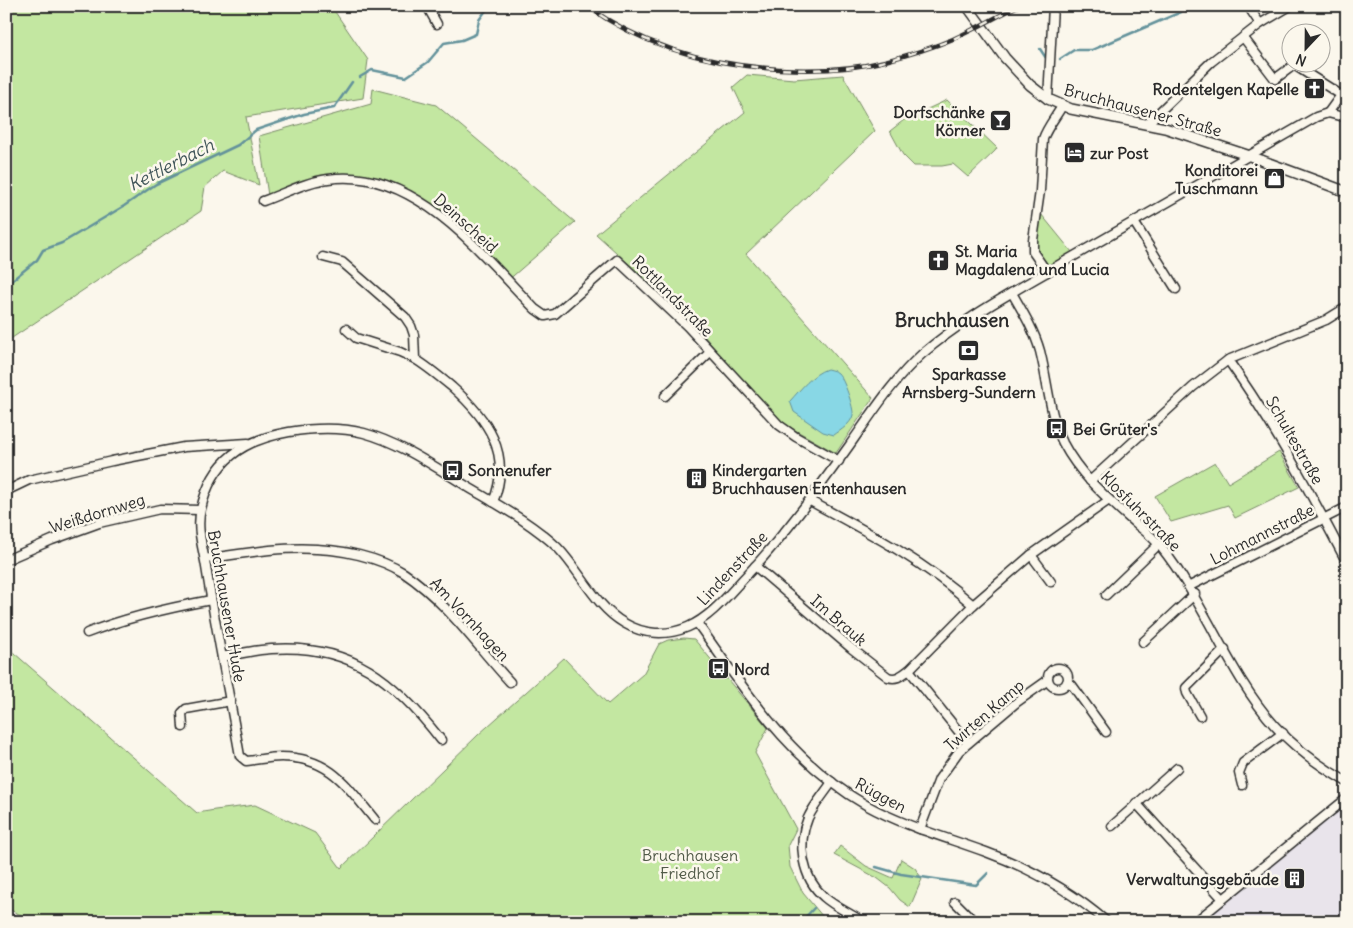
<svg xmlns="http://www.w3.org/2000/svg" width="1353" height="928" viewBox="0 0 1353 928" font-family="Delius,sans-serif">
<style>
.built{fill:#e9e4eb}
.green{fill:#c3e7a1;stroke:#778966}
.water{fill:#88d7e5;stroke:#63929b}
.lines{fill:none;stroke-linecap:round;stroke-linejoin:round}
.stream{stroke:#63929b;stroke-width:2.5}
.minor-casing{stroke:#2b2b2b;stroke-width:11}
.tertiary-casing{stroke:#2b2b2b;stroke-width:12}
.minor{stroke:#fbf7ec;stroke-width:8}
.tertiary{stroke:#fbf7ec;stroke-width:9}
.rail-casing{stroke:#2b2b2b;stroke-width:4.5}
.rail{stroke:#fbf7ec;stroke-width:2.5;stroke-dasharray:8;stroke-linecap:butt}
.labels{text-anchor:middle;stroke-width:5;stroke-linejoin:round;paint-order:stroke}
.poi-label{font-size:16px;font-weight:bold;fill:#2b2b2b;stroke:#fbf7ec;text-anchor:start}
.street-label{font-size:16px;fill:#2b2b2b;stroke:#fbf7ec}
.park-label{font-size:16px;fill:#515a48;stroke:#fbf7ec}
.water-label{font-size:18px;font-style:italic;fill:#42565a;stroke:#fbf7ec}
.quarter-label{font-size:19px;font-weight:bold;fill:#2b2b2b;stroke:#fbf7ec}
</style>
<rect width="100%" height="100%" fill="#fbf7ec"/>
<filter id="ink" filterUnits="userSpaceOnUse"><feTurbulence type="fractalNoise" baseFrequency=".02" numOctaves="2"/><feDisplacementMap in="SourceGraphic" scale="10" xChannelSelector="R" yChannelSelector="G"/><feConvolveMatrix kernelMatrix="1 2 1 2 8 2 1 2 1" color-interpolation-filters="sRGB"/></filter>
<g filter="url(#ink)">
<!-- built -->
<path class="built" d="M1347,805v117h-146l112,-92z"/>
<!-- green -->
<g class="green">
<path d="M6,6h325l37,54 -5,38 -117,19 13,68 -36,-14 -18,16 -4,24 -195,131z"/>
<path d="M747,75l47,4 49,-4 32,56 -129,123 127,144 -37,55 -66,-37 -79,-96 -95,-86 149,-122 -12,-25z"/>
<path d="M373,89l63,16 139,117 -69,60c-48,-45 -95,-104 -167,-101 -24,0 -48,12 -70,21l-10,-66 112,-32z"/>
<path d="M947,100l50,48 -2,3 -27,26 -15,-13 -11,2h-28l-11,-11 -13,-24 14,-11z"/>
<path d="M1041,214l31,38 -24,14c-18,-25 -14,-23 -7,-52z"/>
<path d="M1279,452l20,35 -64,31 -7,-13 -57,17 -16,-26 60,-34 13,21z"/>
<path d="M684,638l10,1 74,89 -13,25 41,76 -8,16 2,22 13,26 20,24 -5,5h-782l-30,-14v-262l191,167 18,-3 40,-5 60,28 26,35 137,-133 86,-77 44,46 35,-30 16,-30 9,-4z"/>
<path d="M840,846l26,20 27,12 8,-19 14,9 7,11 -12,28 -10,-7 -10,-12 -13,-10 -43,-23z"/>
</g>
<!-- water -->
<path class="water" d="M827,369c4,1 9,2 11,4 6,6 16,35 15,42 -2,9 -12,15 -19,20l-11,-3 -29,-20 -4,-11c11,-12 22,-27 37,-32z"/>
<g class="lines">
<!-- stream -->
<g class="stream">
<path d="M1040,49l6,9"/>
<path d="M1060,59l14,-9h18l89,-38 2,-6"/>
<path d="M360,77l12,-7 34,7 22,-15 16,-19 18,-3 14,-6 3,-14 10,-14"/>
<path d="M6,285l31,-25 6,-10 19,-7 62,-37 32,-22 82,-39 18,-15 48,-16 30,-6 18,-26"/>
<path d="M876,867l25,7 75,11 12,-12"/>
<path d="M801,922l13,-14"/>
</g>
<defs>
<g id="minor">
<path d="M427,6l10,18"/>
<path d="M1248,6l12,18"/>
<path d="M1243,37l32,42 19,-14 47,30 -13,18"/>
<path d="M1048,99l5,-93"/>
<path d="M1147,124l64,-62 49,-38 30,-18"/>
<path d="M263,201c22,-8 42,-19 65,-22 87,-13 153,75 207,130l10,7 10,-2 62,-54 70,66 92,99 17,12 43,24"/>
<path d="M1134,222l42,67"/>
<path d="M323,257l19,5 63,55 6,9 3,9 1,24c13,8 25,18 37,28 35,31 61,67 41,115"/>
<path d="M1047,272l-14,-20v-12l7,-49 3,-52c4,-12 13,-22 19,-33"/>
<path d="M1012,293c11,19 22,37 28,58 8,31 9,63 23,92 17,33 46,57 73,81 9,7 18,14 25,23 44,55 68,128 114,179 20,22 46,41 72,56"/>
<path d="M346,329l10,9 44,14 15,7"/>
<path d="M1228,360c46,64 83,134 119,203"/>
<path d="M665,396l45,-44"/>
<path d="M1090,481l103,-94 35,-27 98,-40 21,-13"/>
<path d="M6,491l23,-11 83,-19 72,-14 64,-4"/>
<path d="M810,501c58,31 114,60 163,104"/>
<path d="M1031,555l20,27"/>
<path d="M205,559c52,-8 101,-17 154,-4 16,4 31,9 45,18 42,28 72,72 106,109"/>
<path d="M6,560l46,-20 47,-17 61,-14 40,1"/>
<path d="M755,566l96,82 37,29c9,3 14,-2 21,-7l64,-65 58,-50 78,-55"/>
<path d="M1190,586l157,-79"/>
<path d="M1106,595l53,-51"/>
<path d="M697,623c50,69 92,138 169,182 38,21 79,32 120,47 44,16 85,39 121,70"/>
<path d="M87,633c40,-16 81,-25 124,-33"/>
<path d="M1143,642l52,-48"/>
<path d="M222,657c16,-3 32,-7 49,-8 80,-6 124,32 170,91"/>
<circle cx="1058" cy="678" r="10"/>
<path d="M909,670l59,73"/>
<path d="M1067,682l5,3 34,47"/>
<path d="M1200,716l-13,-23 -1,-5 39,-39"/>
<path d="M183,727l-1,-14 4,-4 45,-8"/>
<path d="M832,782c-8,12 -18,23 -24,36 -11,26 -6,60 16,79 11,10 26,16 39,25"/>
<path d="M1242,785l-3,-12 4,-10 40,-30"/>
<path d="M1136,803l87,96"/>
<path d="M375,820c-28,-34 -45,-63 -94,-63 -12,0 -23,3 -35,4l-6,-5c-11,-63 -24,-126 -34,-189 -3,-19 -10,-39 -5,-58 11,-49 42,-69 88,-77 25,-4 51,-5 75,1 37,10 71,34 104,54 30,18 64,36 90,61 23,24 37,58 66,75 20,12 43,13 64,4 23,-10 40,-32 57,-50 38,-40 71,-85 104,-131 22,-31 44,-66 73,-92 44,-38 97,-65 147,-95 82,-48 165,-94 247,-142l12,-4 19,5"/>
<path d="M1112,826l65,-58"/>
<path d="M920,829l19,-50 20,-28 58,-49 31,-22"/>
<path d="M955,902l20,20"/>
<path d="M1195,922l152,-124"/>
</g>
<path id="tertiary" d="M967,6l38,52 25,27 18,14 23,10 94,19 85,28 97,36"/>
</defs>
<!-- minor casing -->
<use href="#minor" class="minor-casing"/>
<!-- tertiary casing -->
<use href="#tertiary" class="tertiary-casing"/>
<!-- minor -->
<use href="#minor" class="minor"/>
<!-- tertiary -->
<use href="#tertiary" class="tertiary"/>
<defs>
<path id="rail" d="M587,6c57,41 123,59 192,63 35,2 71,1 106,-8 20,-5 49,-14 68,-22 22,-10 43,-22 65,-33"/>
</defs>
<!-- rail casing -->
<use href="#rail" class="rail-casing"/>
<!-- rail -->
<use href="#rail" class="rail"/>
</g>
</g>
<!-- icons -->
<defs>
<symbol id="church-square" viewBox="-11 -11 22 22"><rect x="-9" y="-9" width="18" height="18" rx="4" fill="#2b2b2b" stroke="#fbf7ec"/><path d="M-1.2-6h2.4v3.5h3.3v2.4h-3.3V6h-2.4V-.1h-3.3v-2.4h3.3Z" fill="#fff"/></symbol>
<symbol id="bar-square" viewBox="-11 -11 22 22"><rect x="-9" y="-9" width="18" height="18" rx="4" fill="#2b2b2b" stroke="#fbf7ec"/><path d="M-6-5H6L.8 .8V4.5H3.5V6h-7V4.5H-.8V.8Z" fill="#fff"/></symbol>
<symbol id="hotel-square" viewBox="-11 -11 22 22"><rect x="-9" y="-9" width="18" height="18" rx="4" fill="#2b2b2b" stroke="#fbf7ec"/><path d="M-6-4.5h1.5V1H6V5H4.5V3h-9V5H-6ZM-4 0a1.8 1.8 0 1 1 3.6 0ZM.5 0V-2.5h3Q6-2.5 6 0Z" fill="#fff"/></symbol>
<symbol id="shop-square" viewBox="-11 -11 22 22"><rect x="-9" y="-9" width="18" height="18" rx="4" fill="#2b2b2b" stroke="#fbf7ec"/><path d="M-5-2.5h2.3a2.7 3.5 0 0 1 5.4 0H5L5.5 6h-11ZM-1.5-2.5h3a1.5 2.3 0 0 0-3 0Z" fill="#fff"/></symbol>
<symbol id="bank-square" viewBox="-11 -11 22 22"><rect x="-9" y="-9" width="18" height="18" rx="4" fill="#2b2b2b" stroke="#fbf7ec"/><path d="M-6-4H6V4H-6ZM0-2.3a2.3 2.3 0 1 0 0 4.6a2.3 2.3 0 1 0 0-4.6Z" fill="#fff"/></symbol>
<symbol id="bus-square" viewBox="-11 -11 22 22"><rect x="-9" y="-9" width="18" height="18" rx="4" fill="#2b2b2b" stroke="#fbf7ec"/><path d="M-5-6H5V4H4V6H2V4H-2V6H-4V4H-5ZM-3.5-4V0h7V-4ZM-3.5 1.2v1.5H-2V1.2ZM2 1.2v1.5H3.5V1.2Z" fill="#fff"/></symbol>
<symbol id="building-square" viewBox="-11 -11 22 22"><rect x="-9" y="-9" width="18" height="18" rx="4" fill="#2b2b2b" stroke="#fbf7ec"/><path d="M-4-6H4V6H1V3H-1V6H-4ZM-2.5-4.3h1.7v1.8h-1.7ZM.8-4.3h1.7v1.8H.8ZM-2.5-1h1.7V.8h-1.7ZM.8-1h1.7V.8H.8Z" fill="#fff"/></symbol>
</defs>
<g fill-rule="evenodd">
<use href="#church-square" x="1302" y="76" width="25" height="25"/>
<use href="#bar-square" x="988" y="108" width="25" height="25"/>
<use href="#hotel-square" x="1062" y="140" width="25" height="25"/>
<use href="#shop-square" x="1262" y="166" width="25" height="25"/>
<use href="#church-square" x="926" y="248" width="25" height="25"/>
<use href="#bank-square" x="956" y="338" width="25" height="25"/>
<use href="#bus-square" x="1044" y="416" width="25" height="25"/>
<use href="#bus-square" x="440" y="458" width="25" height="25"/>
<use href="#building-square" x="684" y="466" width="25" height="25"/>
<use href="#bus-square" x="706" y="656" width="25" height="25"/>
<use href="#building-square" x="1282" y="866" width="25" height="25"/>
</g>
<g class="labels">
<!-- poi labels -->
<g class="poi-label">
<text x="1299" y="95" text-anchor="end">Rodentelgen Kapelle</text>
<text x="985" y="118" text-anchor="end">Dorfschänke<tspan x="985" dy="18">Körner</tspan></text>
<text x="1090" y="159">zur Post</text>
<text x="1258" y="176" text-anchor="end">Konditorei<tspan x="1258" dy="18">Tuschmann</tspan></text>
<text x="955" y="257">St. Maria<tspan x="955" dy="18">Magdalena und Lucia</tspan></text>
<text x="969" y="380" text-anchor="middle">Sparkasse<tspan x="969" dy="18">Arnsberg-Sundern</tspan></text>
<text x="1073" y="435">Bei Grüter's</text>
<text x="468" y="476">Sonnenufer</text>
<text x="712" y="476">Kindergarten<tspan x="712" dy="18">Bruchhausen Entenhausen</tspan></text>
<text x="734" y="675">Nord</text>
<text x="1279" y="885" text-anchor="end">Verwaltungsgebäude</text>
</g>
<!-- street labels -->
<g class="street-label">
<text transform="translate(1143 110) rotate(15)" y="6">Bruchhausener Straße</text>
<text transform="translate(466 223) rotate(42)" y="6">Deinscheid</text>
<text transform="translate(673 296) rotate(45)" y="6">Rottlandstraße</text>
<text transform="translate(1295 440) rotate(60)" y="6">Schultestraße</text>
<text transform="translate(1141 511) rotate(45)" y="6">Klosfuhrstraße</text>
<text transform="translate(97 513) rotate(-17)" y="6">Weißdornweg</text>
<text transform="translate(1262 534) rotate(-27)" y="6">Lohmannstraße</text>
<text transform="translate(732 568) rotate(-47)" y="6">Lindenstraße</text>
<text transform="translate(227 606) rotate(80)" y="6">Bruchhausener Hude</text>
<text transform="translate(470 619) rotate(47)" y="6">Am Vornhagen</text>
<text transform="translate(839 620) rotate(41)" y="6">Im Brauk</text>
<text transform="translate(984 715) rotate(-41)" y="6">Twirten Kamp</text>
<text transform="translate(881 795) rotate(28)" y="6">Rüggen</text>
</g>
<!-- park labels -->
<g class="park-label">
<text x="690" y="861">Bruchhausen<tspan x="690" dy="18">Friedhof</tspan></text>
</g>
<!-- water labels -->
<g class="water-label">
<text transform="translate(171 165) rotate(-27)" y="6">Kettlerbach</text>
</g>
<!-- quarter labels -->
<g class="quarter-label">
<text x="952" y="327">Bruchhausen</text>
</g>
</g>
<!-- margin -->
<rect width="1353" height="928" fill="none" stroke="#fbf7ec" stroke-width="25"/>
<rect x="12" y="12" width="1328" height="903" fill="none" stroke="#2b2b2b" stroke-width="2" filter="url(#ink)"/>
<!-- north arrow -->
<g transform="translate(1306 48) rotate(202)"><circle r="24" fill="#fbf7ec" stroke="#a8a59f"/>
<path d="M0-4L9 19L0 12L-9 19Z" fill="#2b2b2b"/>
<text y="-8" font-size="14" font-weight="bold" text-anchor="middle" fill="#2b2b2b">N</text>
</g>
</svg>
